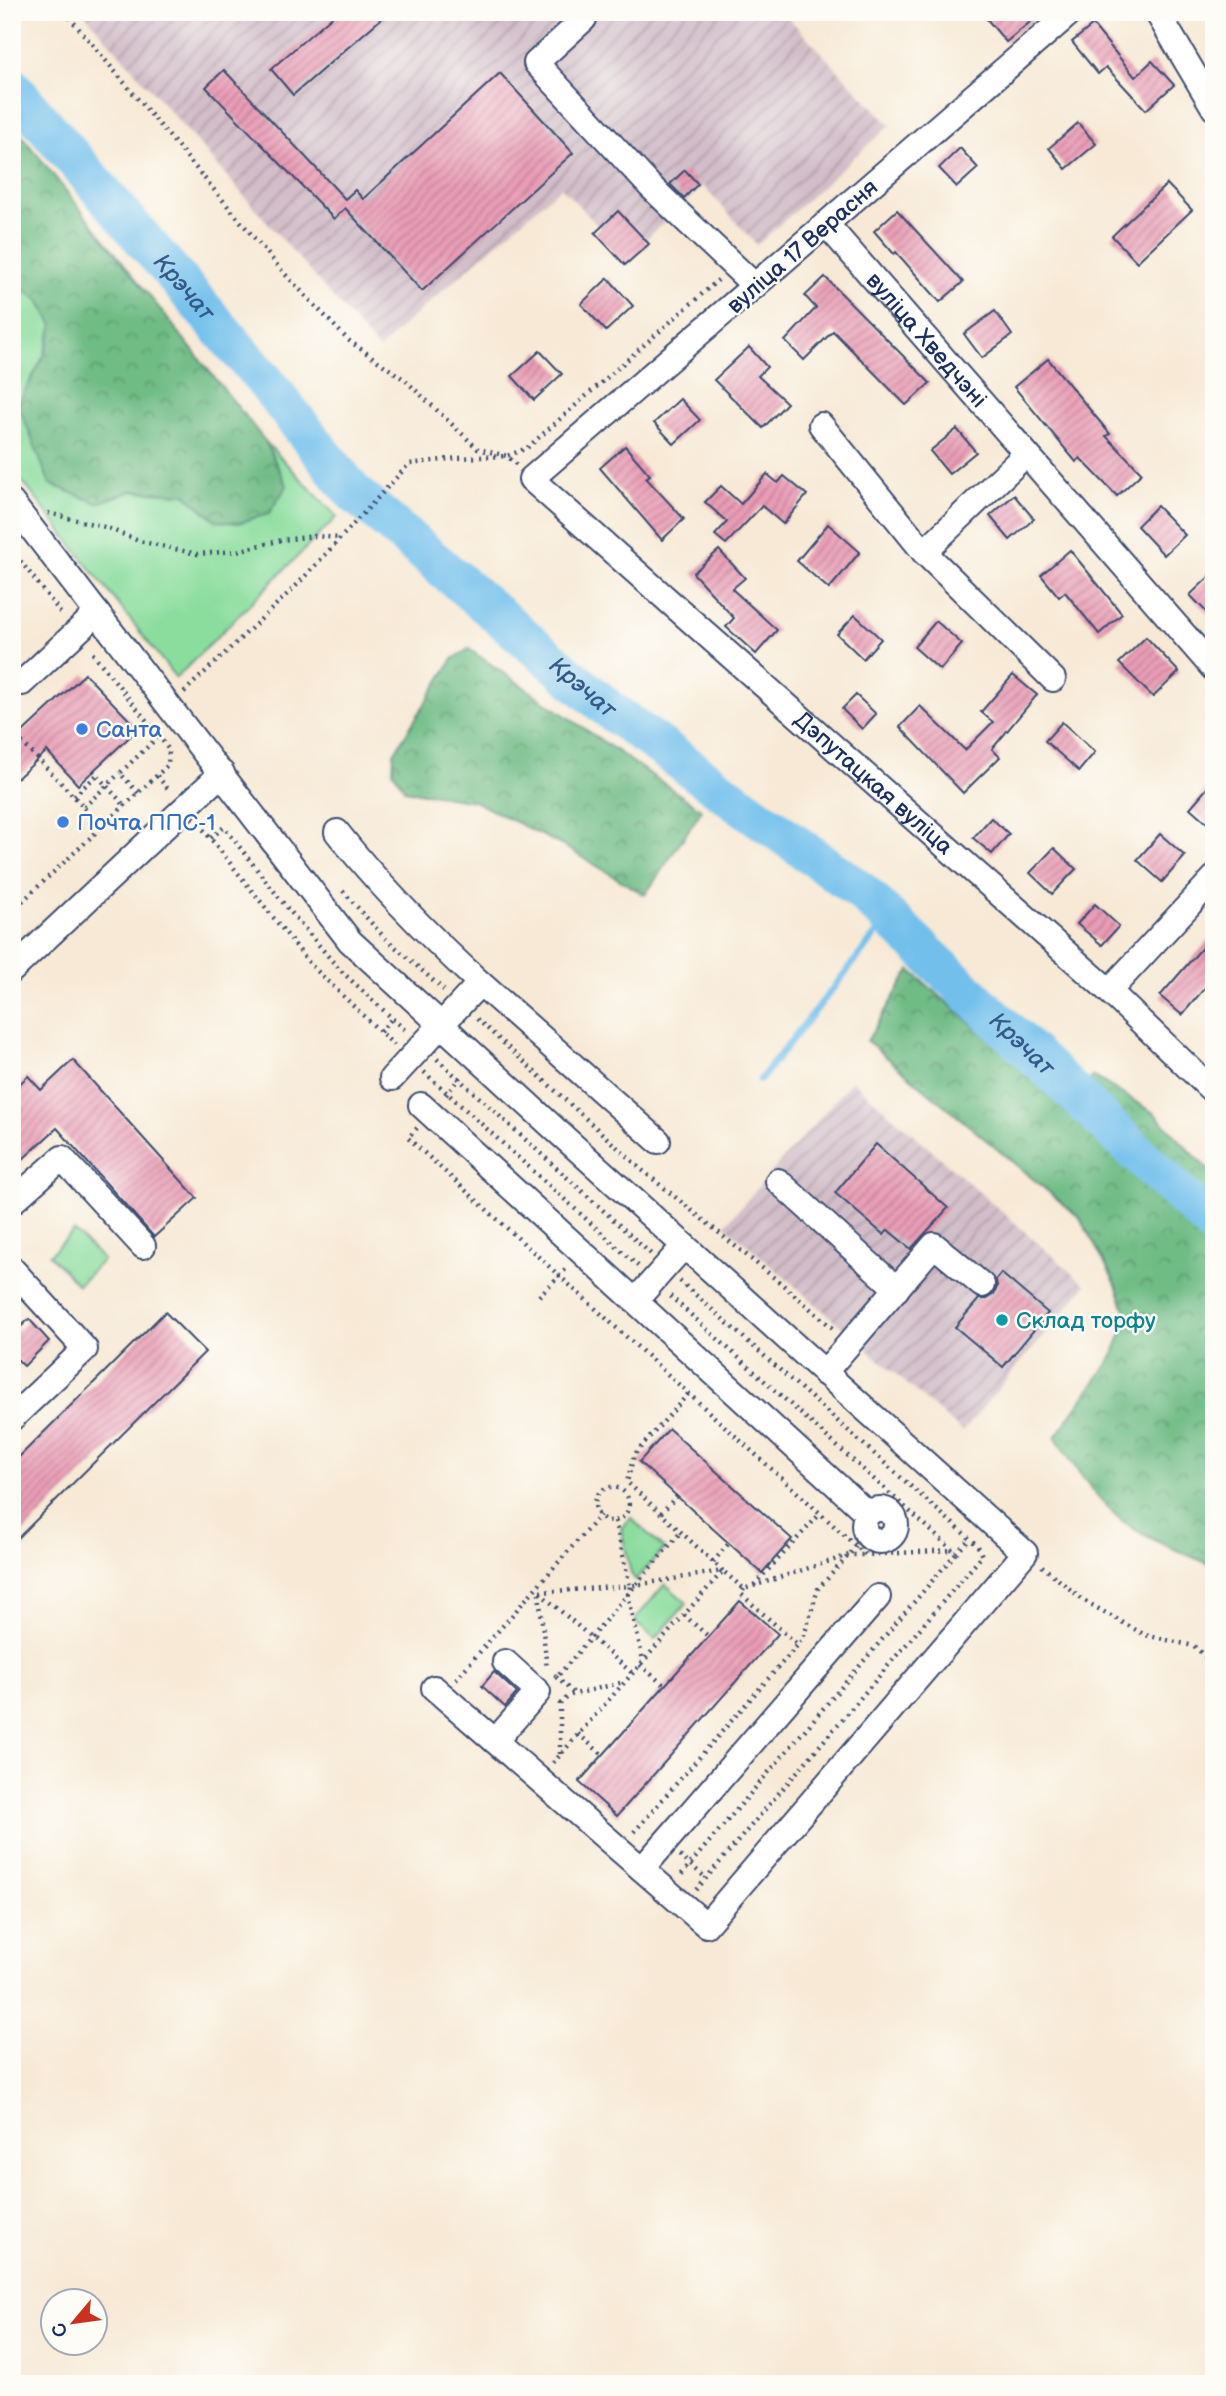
<svg xmlns="http://www.w3.org/2000/svg" width="1226" height="2396" viewBox="0 0 1226 2396" font-family="'Balsamiq Sans',sans-serif">
<style>
.industrial{fill:url(#industrial-furrows)}
.green{fill:#8bdd9e;stroke:#53867e;stroke-width:2}
.forest{fill:url(#forest-crowns);stroke:#467672;stroke-width:2}
.lines{fill:none;stroke-linecap:round;stroke-linejoin:round}
.stream{stroke:#72bfec;stroke-width:7}
.river{stroke:#72bfec;stroke-width:40}
.building{fill:url(#building-hatch)}
.minor-casing{stroke:#3c4b70;stroke-width:28}
.path{stroke:#3c4b70;stroke-width:4.5;stroke-dasharray:2 5;stroke-linecap:butt}
.minor{stroke:#fff;stroke-width:24}
.shop-dot{fill:#3f7fe0;stroke:#fdfcf7;stroke-width:2.5}
.culture-dot{fill:#0f9aa8;stroke:#fdfcf7;stroke-width:2.5}
.labels{text-anchor:middle;stroke-width:5;stroke-linejoin:round;paint-order:stroke}
.street-label{font-size:23px;fill:#1b2f5e;stroke:#fdfcf7}
.shop-label{font-size:23px;fill:#366cbe;stroke:#fdfcf7;text-anchor:start}
.culture-label{font-size:23px;fill:#0d838f;stroke:#fdfcf7;text-anchor:start}
.water-label{font-size:24px;font-style:italic;fill:#355a89;stroke:#fdfcf7}
</style>
<defs>
<pattern id="industrial-furrows" width="10" height="10" patternUnits="userSpaceOnUse" patternTransform="scale(1.75)"><rect width="10" height="10" fill="#d2bdc8"/><path d="M-1 1l2-2M0 10L10 0M9 11l2-2" fill="none" stroke="#aa9aa6"/></pattern>
<pattern id="forest-crowns" width="20" height="18" patternUnits="userSpaceOnUse" patternTransform="scale(1.75)"><rect width="20" height="18" fill="#70bc85"/><path d="M2 6a3 3 0 1 1 6 0M12 15a3 3 0 1 1 6 0" fill="none" stroke="#5b9970"/></pattern>
<pattern id="building-hatch" width="6" height="6" patternUnits="userSpaceOnUse" patternTransform="scale(1.75)"><rect width="6" height="6" fill="#ea9db6"/><path d="M-1 1l2-2M0 6l6-6M5 7l2-2" fill="none" stroke="#bd8097"/></pattern>
</defs>
<rect width="100%" height="100%" fill="#fdfcf7"/>
<filter id="ink" filterUnits="userSpaceOnUse"><feTurbulence type="fractalNoise" baseFrequency=".0143" numOctaves="2"/><feDisplacementMap in="SourceGraphic" scale="14" xChannelSelector="R" yChannelSelector="G"/><feConvolveMatrix kernelMatrix="1 2 1 2 8 2 1 2 1" color-interpolation-filters="sRGB"/></filter>
<filter id="wash" filterUnits="userSpaceOnUse"><feTurbulence type="fractalNoise" baseFrequency=".00686" numOctaves="4" result="noise"/><feDisplacementMap in="SourceGraphic" scale="28" xChannelSelector="R" yChannelSelector="G"/><feGaussianBlur stdDeviation="1.57" result="paint"/><feColorMatrix in="noise" values="0 0 0 0 0 0 0 0 0 0 0 0 0 0 0 0 0 1.4 0 .05"/><feComposite in="paint" operator="in"/></filter>
<g filter="url(#wash)">
<rect width="100%" height="100%" fill="#f7e9d5"/>
<!-- industrial -->
<g class="industrial">
<path d="M83,12h700l107,113 -133,120 -54,-59 -58,54 -27,-29 -18,17 -39,-41 -160,140 -22,23z"/>
<path d="M852,1081l234,204 -124,147 -237,-207z"/>
</g>
<!-- green -->
<g class="green">
<path d="M12,282l27,18 14,25 -9,31 -26,48 79,99 35,-12 53,3 32,27 70,-35 -22,-45 72,76 -161,161 -164,-210z"/>
<path d="M74,1231l29,29 -25,25 -29,-30z"/>
<path d="M631,1518l33,31 -28,31 -5,-6 -10,-46z"/>
<path d="M665,1584l22,19 -32,36 -19,-16v-5z"/>
</g>
<!-- forest -->
<g class="forest">
<path d="M12,123l253,318 22,45 -18,27 -30,10 -22,-2 -32,-27 -53,-3 -35,12 -47,-19 -32,-80 26,-48 9,-31 -14,-25 -27,-18z"/>
<path d="M469,649l233,161 -57,85 -78,-47 -93,-47 -69,-11 -12,-19 1,-18 59,-94z"/>
<path d="M910,970l155,135 28,-29 61,37 60,63v390c-26,-11 -73,-29 -94,-47 -26,-23 -46,-53 -65,-82l57,-79 16,-40 -13,-36 -35,-64 -213,-177z"/>
</g>
<g class="lines">
<!-- stream -->
<path class="stream" d="M760,1080l129,-162"/>
<!-- river -->
<path class="river" id="s1" d="M12,87l248,288 93,117 258,219 250,180 353,335"/>
</g>
<g id="blocks">
<!-- building -->
<g class="building">
<path d="M337,12h52l-96,83 -22,-26z"/>
<path d="M981,12h61l-36,30z"/>
<path d="M1093,25l42,52 17,-16 22,24 -28,25 -40,-43 -8,7 -26,-32z"/>
<path d="M224,70l121,129 10,-9 8,9 137,-126 73,80 -151,138 -77,-83 -11,11 -128,-132z"/>
<path d="M1078,123l18,21 -30,25 -17,-21z"/>
<path d="M960,148l18,20 -21,19 -18,-19z"/>
<path d="M685,170l13,14 -14,14 -14,-14z"/>
<path d="M1167,184l25,26 -55,52 -25,-26z"/>
<path d="M897,210l66,72 -23,20 -44,-50 -2,2 -20,-23z"/>
<path d="M618,211l31,33 -24,21 -30,-32z"/>
<path d="M825,277l105,106 -24,22 -73,-74 -29,29 -19,-19 31,-33 -11,-12z"/>
<path d="M608,278l25,28 -27,25 -25,-27z"/>
<path d="M995,311l17,24 -30,23 -18,-24z"/>
<path d="M749,347l18,20 -9,9 29,27 -24,25 -49,-48z"/>
<path d="M540,351l22,23 -28,26 -22,-24z"/>
<path d="M1048,359l62,75 -4,2 36,37 -25,23 -37,-38 -4,4 -62,-75z"/>
<path d="M680,399l20,21 -26,24 -20,-21z"/>
<path d="M957,429l19,23 -27,22 -19,-23z"/>
<path d="M625,446l25,29 -4,3 38,41 -22,21 -62,-72z"/>
<path d="M767,474l11,9 6,-7 23,19 -24,29 -21,-18 -36,38 -11,-9 12,-13 -22,-20 16,-16 20,18z"/>
<path d="M1014,495l20,24 -24,21 -20,-24z"/>
<path d="M1157,506l28,29 -21,20 -27,-29z"/>
<path d="M828,524l32,28 -31,37 -32,-28z"/>
<path d="M719,550l26,28 -13,11 45,41 -21,24 -30,-27 8,-9 -41,-45z"/>
<path d="M1070,550l52,64 -23,20 -34,-42 -6,5 -18,-22z"/>
<path d="M1214,572v48l-24,-25z"/>
<path d="M855,615l26,24 -18,20 -26,-25z"/>
<path d="M936,621l26,23 -22,26 -26,-23z"/>
<path d="M1146,637l33,35 -26,25 -34,-34z"/>
<path d="M85,674l53,55 -60,56 -31,-34 -35,32v-41z"/>
<path d="M1013,675l24,20 -45,54 8,8 -37,36 -63,-66 20,-21 45,44 28,-28 -12,-10z"/>
<path d="M856,695l20,19 -14,15 -20,-20z"/>
<path d="M1062,722l33,30 -16,19 -34,-30z"/>
<path d="M1214,780v49l-24,-21z"/>
<path d="M991,818l18,16 -17,20 -19,-16z"/>
<path d="M1160,834l25,22 -23,26 -25,-22z"/>
<path d="M1054,848l22,21 -24,25 -22,-21z"/>
<path d="M1095,904l24,22 -17,19 -25,-21z"/>
<path d="M1214,934v43l-32,38 -22,-19z"/>
<path d="M73,1060l124,138 -43,39 -97,-109 -45,41v-78l16,-15 13,14z"/>
<path d="M876,1144l72,64 -37,41 -23,-19 -4,5 -49,-42z"/>
<path d="M1001,1273l47,40 -45,54 -48,-40 24,-28h7l8,-5 3,-7 -1,-8z"/>
<path d="M165,1312l40,40 -193,192v-80z"/>
<path d="M29,1319l20,22 -25,25 -12,-12v-19z"/>
<path d="M669,1429l123,110 -30,34 -123,-111z"/>
<path d="M740,1601l38,33 -161,182 -38,-34z"/>
<path d="M494,1672l23,21 -12,14 -23,-21z"/>
</g>
</g>
</g>
<g filter="url(#ink)">
<use href="#blocks" fill-opacity="0" stroke="#3c4b70" stroke-width="2"/>
<g class="lines">
<defs>
<g id="minor">
<path d="M579,12l5,7 -48,44 114,123 105,100"/>
<path id="s2" d="M1071,12l-540,467 578,512 105,101"/>
<path d="M1157,12l57,96"/>
<path id="s3" d="M827,225l387,444"/>
<path d="M821,425l103,127"/>
<path d="M1026,454l-102,98 129,127"/>
<path d="M12,503l338,438 207,190 468,422 -319,372 -272,-237"/>
<path d="M22,683l75,-70"/>
<path d="M337,832c43,55 91,103 143,151"/>
<path d="M12,970l210,-197"/>
<path d="M1109,991l105,-113"/>
<path d="M392,1078l88,-95 178,158"/>
<path d="M421,1105l447,409"/>
<path d="M778,1181l119,108"/>
<path d="M12,1202l50,-44 81,88"/>
<path d="M12,1269l73,80 -73,69"/>
<path d="M636,1300l48,-54"/>
<path d="M824,1373l110,-128 48,40"/>
<circle cx="880" cy="1525" r="16"/>
<path d="M495,1741l43,-49 -33,-30"/>
<path d="M642,1869l236,-272"/>
</g>
</defs>
<!-- minor casing -->
<use href="#minor" class="minor-casing"/>
<!-- path -->
<g class="path">
<path d="M65,12l218,260 65,68 57,40 73,69 29,7 10,9"/>
<path d="M48,513l57,14 34,14 58,13 40,-3 45,-11 33,-4 24,2"/>
<path d="M12,550l51,66"/>
<path d="M184,692l114,-108 111,-120 49,-6 49,-2 20,-8 191,-168"/>
<path d="M12,732l72,75 11,28"/>
<path d="M93,771l32,35"/>
<path d="M157,776l13,15"/>
<path d="M138,793l-18,-20 39,-37"/>
<path d="M74,796l23,-21"/>
<path d="M84,807l36,-34"/>
<path d="M199,824l112,141 83,80"/>
<path d="M211,838l13,-11 60,77 55,65 68,63"/>
<path d="M343,891l40,45 61,54"/>
<path d="M12,911l156,-146 1,-15 -10,-14 -69,-86"/>
<path d="M477,1019l165,151 141,115 52,45"/>
<path d="M380,1032l13,-15"/>
<path d="M437,1059l214,195"/>
<path d="M424,1072l214,194"/>
<path d="M446,1095l14,-18"/>
<path d="M417,1128l-9,10 458,417 86,-5"/>
<path d="M680,1281l298,265 4,10 -286,334"/>
<path d="M539,1296l29,-29"/>
<path d="M670,1296l286,257 -276,323"/>
<path d="M688,1394l-54,61 -7,27 96,89"/>
<circle cx="612" cy="1504" r="17"/>
<path d="M661,1513l16,-17"/>
<path d="M615,1521l15,65 92,-15"/>
<path d="M956,1553l14,-14"/>
<path d="M713,1562l16,-19"/>
<path d="M1042,1566l41,34 62,35 49,11 20,19"/>
<path d="M754,1585l66,-71"/>
<path d="M744,1589l-3,5 57,51"/>
<path d="M540,1592l90,-6 -2,8 15,66"/>
<path d="M539,1593l8,76"/>
<path d="M540,1593l92,80"/>
<path d="M684,1615l24,21"/>
<path d="M640,1665l24,20"/>
<path d="M554,1675l3,2 124,-145"/>
<path d="M556,1677l19,17 49,-12"/>
<path d="M456,1679l144,-164"/>
<path d="M560,1704l9,-8 5,-2"/>
<path d="M578,1734l25,21"/>
<path d="M560,1754v-55"/>
<path d="M553,1763l170,-192 21,18 105,-34h16"/>
<path d="M634,1832l169,-193 15,-50 39,-43"/>
<path d="M680,1856l26,22"/>
</g>
<!-- minor -->
<use href="#minor" class="minor"/>
</g>
</g>
<!-- markers -->
<g class="shop-dot">
<circle cx="82" cy="729" r="7"/>
<circle cx="63" cy="822" r="7"/>
</g>
<circle class="culture-dot" cx="1002" cy="1320" r="7"/>
<g class="labels">
<!-- street labels -->
<g class="street-label">
<text transform="translate(802 246) rotate(-41)" y="8">вуліца 17 Верасня</text>
<text dy="8" stroke="none"><textPath href="#s3" startOffset="152">вуліца Хведчэні</textPath></text>
<text dy="8" stroke="none"><textPath href="#s2" startOffset="1172">Дэпутацкая вуліца</textPath></text>
</g>
<!-- shop labels -->
<g class="shop-label">
<text x="96" y="737">Санта</text>
<text x="77" y="830">Почта ППС-1</text>
</g>
<!-- culture labels -->
<g class="culture-label">
<text x="1016" y="1328">Склад торфу</text>
</g>
<!-- water labels -->
<g class="water-label">
<text dy="8" stroke="none"><textPath href="#s1" startOffset="264">Крэчат</textPath></text>
<text dy="8" stroke="none"><textPath href="#s1" startOffset="831">Крэчат</textPath></text>
<text dy="8" stroke="none"><textPath href="#s1" startOffset="1398">Крэчат</textPath></text>
</g>
</g>
<!-- margin -->
<rect width="1226" height="2396" fill="none" stroke="#fdfcf7" stroke-width="42"/>
<!-- north arrow -->
<g transform="translate(74 2322) rotate(241)"><circle r="33" fill="#fdfcf7" stroke="#a3aaba" stroke-width="2"/>
<path d="M0-5L12 26L0 18L-12 26Z" fill="#c8321e"/>
<text y="-10" font-size="19" font-weight="bold" text-anchor="middle" fill="#1b2f5e">С</text>
</g>
</svg>
